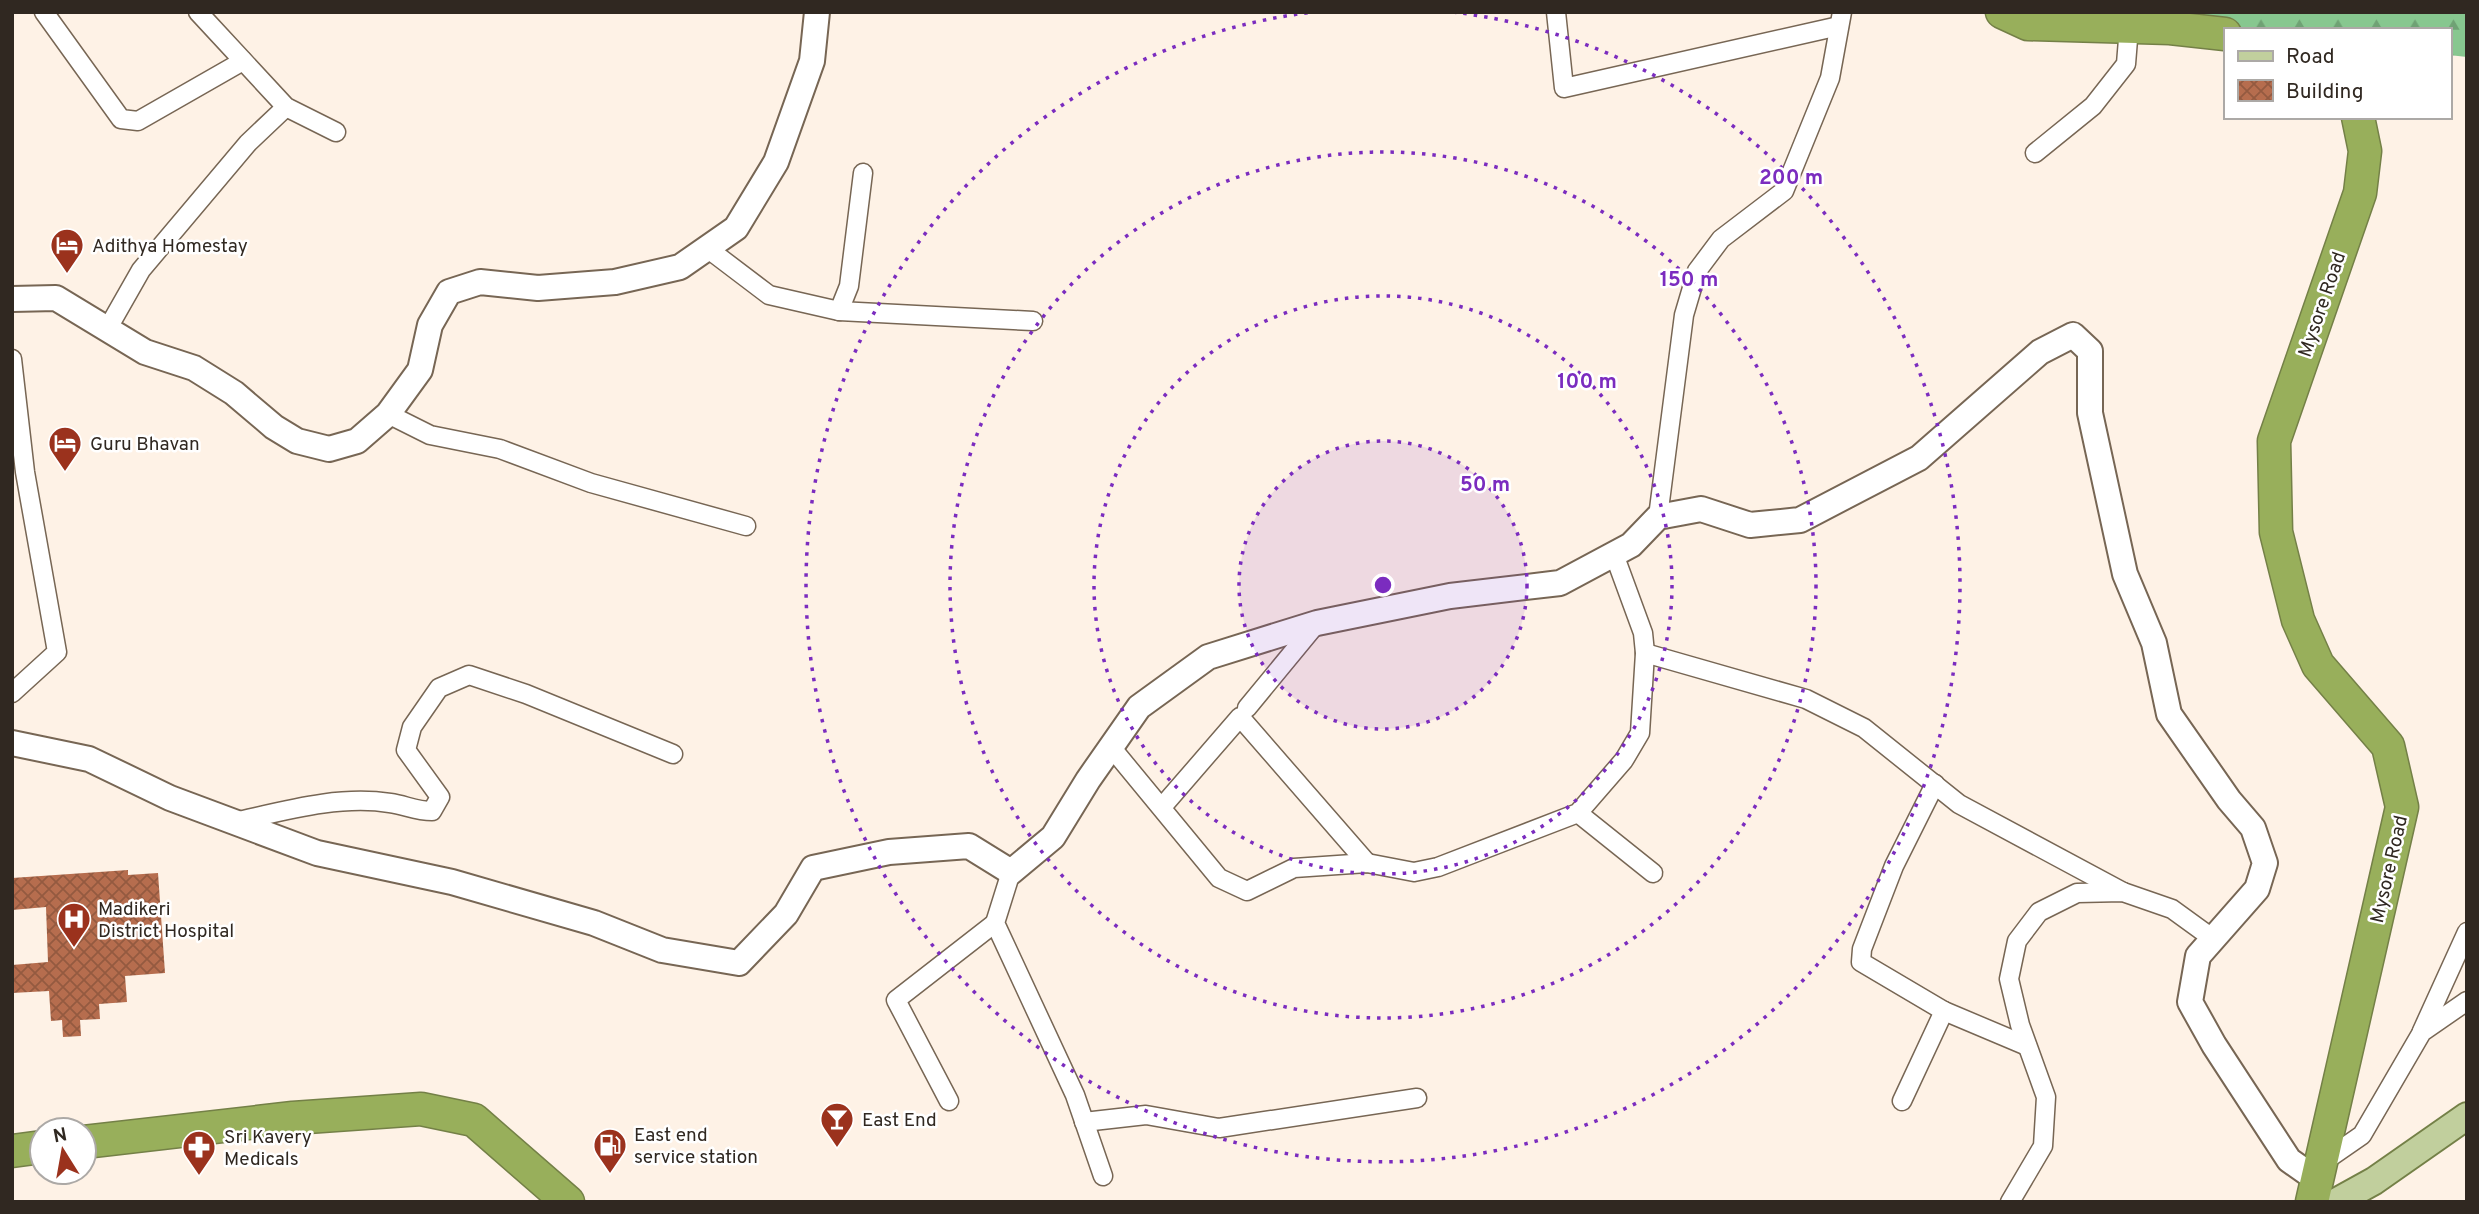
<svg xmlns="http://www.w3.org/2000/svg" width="2479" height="1214" viewBox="0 0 2479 1214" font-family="Overpass,sans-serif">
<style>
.forest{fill:url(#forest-firs)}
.building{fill:url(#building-cross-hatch)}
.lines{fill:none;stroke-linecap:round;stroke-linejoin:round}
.street-casing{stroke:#776654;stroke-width:21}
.secondary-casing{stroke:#776654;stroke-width:28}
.primary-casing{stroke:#748047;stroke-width:30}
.highway-casing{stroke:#748047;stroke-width:35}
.street{stroke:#fff;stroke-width:18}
.secondary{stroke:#fff;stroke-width:24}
.primary{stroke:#c1cf9d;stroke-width:26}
.highway{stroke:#98af5b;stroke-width:32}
.ring{fill:none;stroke:#7b2cbf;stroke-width:3.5;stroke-dasharray:3.5 7}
.labels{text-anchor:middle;stroke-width:5;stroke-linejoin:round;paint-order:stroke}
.poi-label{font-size:19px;fill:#302821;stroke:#fff;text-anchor:start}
.street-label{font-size:19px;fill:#302821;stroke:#fff}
.centre{fill:#7b2cbf;stroke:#fff;stroke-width:3.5}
.ring-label{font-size:21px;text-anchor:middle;font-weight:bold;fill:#7b2cbf;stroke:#fff;stroke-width:5;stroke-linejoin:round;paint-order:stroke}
</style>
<defs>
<pattern id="forest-firs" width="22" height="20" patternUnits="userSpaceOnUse" patternTransform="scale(1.75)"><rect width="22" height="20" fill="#87c78f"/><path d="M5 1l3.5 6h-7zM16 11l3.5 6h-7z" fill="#6fa274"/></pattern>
<pattern id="building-cross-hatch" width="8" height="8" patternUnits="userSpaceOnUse" patternTransform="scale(1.75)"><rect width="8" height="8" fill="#b66d4e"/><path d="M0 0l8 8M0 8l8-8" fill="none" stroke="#945a40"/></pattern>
</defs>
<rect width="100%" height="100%" fill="#fef2e6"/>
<!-- forest -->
<path class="forest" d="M2120,12h347v45l-18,-2v-25h-199z"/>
<!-- building -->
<path class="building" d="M128,870v5l30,-2 7,100 -40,3 2,26 -28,2 1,15 -20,1 1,16 -18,1 -1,-17 -11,1 -2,-30 -37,2v-28l36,-3 -2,-55 -34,3v-32z"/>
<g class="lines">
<defs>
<g id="street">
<path d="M44,12l77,107 17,2 105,-60"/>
<path d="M198,12l88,95 50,25"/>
<path d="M1556,12l8,76 275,-62"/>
<path d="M2035,153l58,-47 33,-42 3,-37"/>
<path d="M707,248l62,47 70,16 194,10"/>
<path d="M839,311l10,-25 14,-113"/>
<path d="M108,328l33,-58 107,-127 38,-36"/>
<path d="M12,359l13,113 32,180 -45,41"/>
<path d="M388,414l42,21 70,14 91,34 155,43"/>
<path d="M1658,517l26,-202 13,-44 24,-32 63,-48 46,-113 12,-66"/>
<path d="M1645,653l161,46 58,29 95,76 164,88"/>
<path d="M1247,708l70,-85"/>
<path d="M1111,747l108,131 28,13 47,-23 73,-5 47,9 24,-5 140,-54 46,-53 16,-27 5,-80 -2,-20 -29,-79"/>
<path d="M1935,784l-41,82 -32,83 -1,13 83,49 83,35"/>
<path d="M1162,807l78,-90 127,146"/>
<path d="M1578,813l75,60"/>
<path d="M234,822c50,-11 104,-27 156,-19 15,2 26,8 42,8l8,-14 -34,-47 6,-23 27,-39 30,-13 57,19 147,60"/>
<path d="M1011,872l-16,51 80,172 28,81"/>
<path d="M2422,1031l45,-99"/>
<path d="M949,1101l-53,-101 99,-77"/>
<path d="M1902,1101l42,-90"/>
<path d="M1084,1122l62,-7 73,13 198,-30"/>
<path d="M2323,1162l39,-27 60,-103 45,-31"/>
<path d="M2010,1202l33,-56 3,-49 -26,-72 -11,-46 8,-38 22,-29 38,-19 46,-1 49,17 40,29"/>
</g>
<g id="secondary">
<path d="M12,299l44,-1 89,54 49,16 40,25 40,34 23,14 32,8 28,-8 31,-27 32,-44 10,-45 19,-33 31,-10 58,6 77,-6 65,-15 56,-39 40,-66 36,-101 5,-49"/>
<path d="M12,743l77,16 81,39 147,55 135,29 142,41 68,27 77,13 47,-49 27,-46 76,-16 80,-6 42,26 42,-35 35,-57 51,-73 69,-50 109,-34 133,-27 110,-13 71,-38 27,-28 43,-8 49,16 50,-5 119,-62 121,-106 33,-17 17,16v62l35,161 29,69 15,71 60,86 24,28 12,35 -8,26 -59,67 -8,46 24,43 75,115 27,19"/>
</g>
<path id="primary" d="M2336,1202l38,-21 93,-65"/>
<g id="highway">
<path d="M2002,12l26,12 142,4 55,6"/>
<path d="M84,1142l209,-24 128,-9 53,11 94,82"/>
<path d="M12,1151l30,-4"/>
<path d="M2312,1202l90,-395 -14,-61 -70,-81 -20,-45 -22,-88 -2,-91 86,-248 5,-42 -7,-34"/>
</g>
</defs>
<!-- street casing -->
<use href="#street" class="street-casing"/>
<!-- secondary casing -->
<use href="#secondary" class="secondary-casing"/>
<!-- primary casing -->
<use href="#primary" class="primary-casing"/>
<!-- highway casing -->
<use href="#highway" class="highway-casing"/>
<!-- street -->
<use href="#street" class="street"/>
<!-- secondary -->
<use href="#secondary" class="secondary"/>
<!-- primary -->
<use href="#primary" class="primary"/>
<!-- highway -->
<use href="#highway" class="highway"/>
</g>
<!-- distance rings -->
<circle cx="1383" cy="585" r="144" fill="#7b2cbf" fill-opacity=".12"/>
<g class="ring">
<circle cx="1383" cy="585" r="144"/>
<circle cx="1383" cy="585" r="289"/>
<circle cx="1383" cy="585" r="433"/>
<path d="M1453 12A577 577 0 1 1 1313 12"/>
</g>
<!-- icons -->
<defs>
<symbol id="hotel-pin" viewBox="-11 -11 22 30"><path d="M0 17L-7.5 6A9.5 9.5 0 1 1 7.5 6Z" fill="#9b321d" stroke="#fff"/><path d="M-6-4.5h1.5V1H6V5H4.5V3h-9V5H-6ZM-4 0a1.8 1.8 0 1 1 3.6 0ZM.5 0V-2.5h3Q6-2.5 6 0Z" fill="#fff"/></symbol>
<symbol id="hospital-pin" viewBox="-11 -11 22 30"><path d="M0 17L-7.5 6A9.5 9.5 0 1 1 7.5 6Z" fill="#9b321d" stroke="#fff"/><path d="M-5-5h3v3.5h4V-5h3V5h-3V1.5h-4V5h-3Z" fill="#fff"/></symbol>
<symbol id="bar-pin" viewBox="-11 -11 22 30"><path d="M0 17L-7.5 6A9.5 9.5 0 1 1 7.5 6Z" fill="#9b321d" stroke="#fff"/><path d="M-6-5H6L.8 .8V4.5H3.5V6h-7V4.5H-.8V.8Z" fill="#fff"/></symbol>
<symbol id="fuel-pin" viewBox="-11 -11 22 30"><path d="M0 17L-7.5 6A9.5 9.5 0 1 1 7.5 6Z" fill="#9b321d" stroke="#fff"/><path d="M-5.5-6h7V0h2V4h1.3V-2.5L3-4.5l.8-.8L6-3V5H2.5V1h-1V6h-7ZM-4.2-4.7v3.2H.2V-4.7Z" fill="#fff"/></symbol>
<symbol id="pharmacy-pin" viewBox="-11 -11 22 30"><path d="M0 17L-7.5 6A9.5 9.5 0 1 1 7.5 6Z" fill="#9b321d" stroke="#fff"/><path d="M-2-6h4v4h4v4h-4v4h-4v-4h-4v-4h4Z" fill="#fff"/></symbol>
</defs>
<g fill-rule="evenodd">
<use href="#hotel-pin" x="48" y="226" width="38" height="52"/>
<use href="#hotel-pin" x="46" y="424" width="38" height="52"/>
<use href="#hospital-pin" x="55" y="900" width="38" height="52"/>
<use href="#bar-pin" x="818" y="1100" width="38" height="52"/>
<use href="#fuel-pin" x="591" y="1126" width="38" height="52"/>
<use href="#pharmacy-pin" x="180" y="1128" width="38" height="52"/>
</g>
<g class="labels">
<!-- poi labels -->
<g class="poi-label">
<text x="92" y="252">Adithya Homestay</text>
<text x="90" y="450">Guru Bhavan</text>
<text x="98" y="915">Madikeri<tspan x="98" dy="22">District Hospital</tspan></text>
<text x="862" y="1126">East End</text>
<text x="634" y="1141">East end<tspan x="634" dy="22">service station</tspan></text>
<text x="224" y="1143">Sri Kavery<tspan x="224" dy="22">Medicals</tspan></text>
</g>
<!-- street labels -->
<g class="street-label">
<text transform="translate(2321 304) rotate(-71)" y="7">Mysore Road</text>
<text transform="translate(2388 869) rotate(-77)" y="7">Mysore Road</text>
</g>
</g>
<circle cx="1383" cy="585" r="10" class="centre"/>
<g class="ring-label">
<text x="1791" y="184">200 m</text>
<text x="1689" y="286">150 m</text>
<text x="1587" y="388">100 m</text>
<text x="1485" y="491">50 m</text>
</g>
<!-- border -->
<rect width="2479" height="1214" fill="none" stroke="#302821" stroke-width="28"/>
<!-- legend -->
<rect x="2224" y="28" width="228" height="91" fill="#ffffff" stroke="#aca9a6" stroke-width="2"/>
<rect x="2238" y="51" width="35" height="10" fill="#c1cf9d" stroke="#aca9a6" stroke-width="2"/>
<text x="2286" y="63" font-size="21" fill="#302821">Road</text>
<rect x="2238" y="80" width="35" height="21" fill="url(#building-cross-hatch)" stroke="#aca9a6" stroke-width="2"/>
<text x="2286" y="98" font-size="21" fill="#302821">Building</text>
<!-- north arrow -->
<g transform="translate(63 1151) rotate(349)"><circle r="33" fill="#ffffff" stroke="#aca9a6" stroke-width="2"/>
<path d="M0-5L12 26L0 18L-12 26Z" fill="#9b321d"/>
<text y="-10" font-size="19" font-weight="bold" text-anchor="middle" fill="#302821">N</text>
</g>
</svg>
